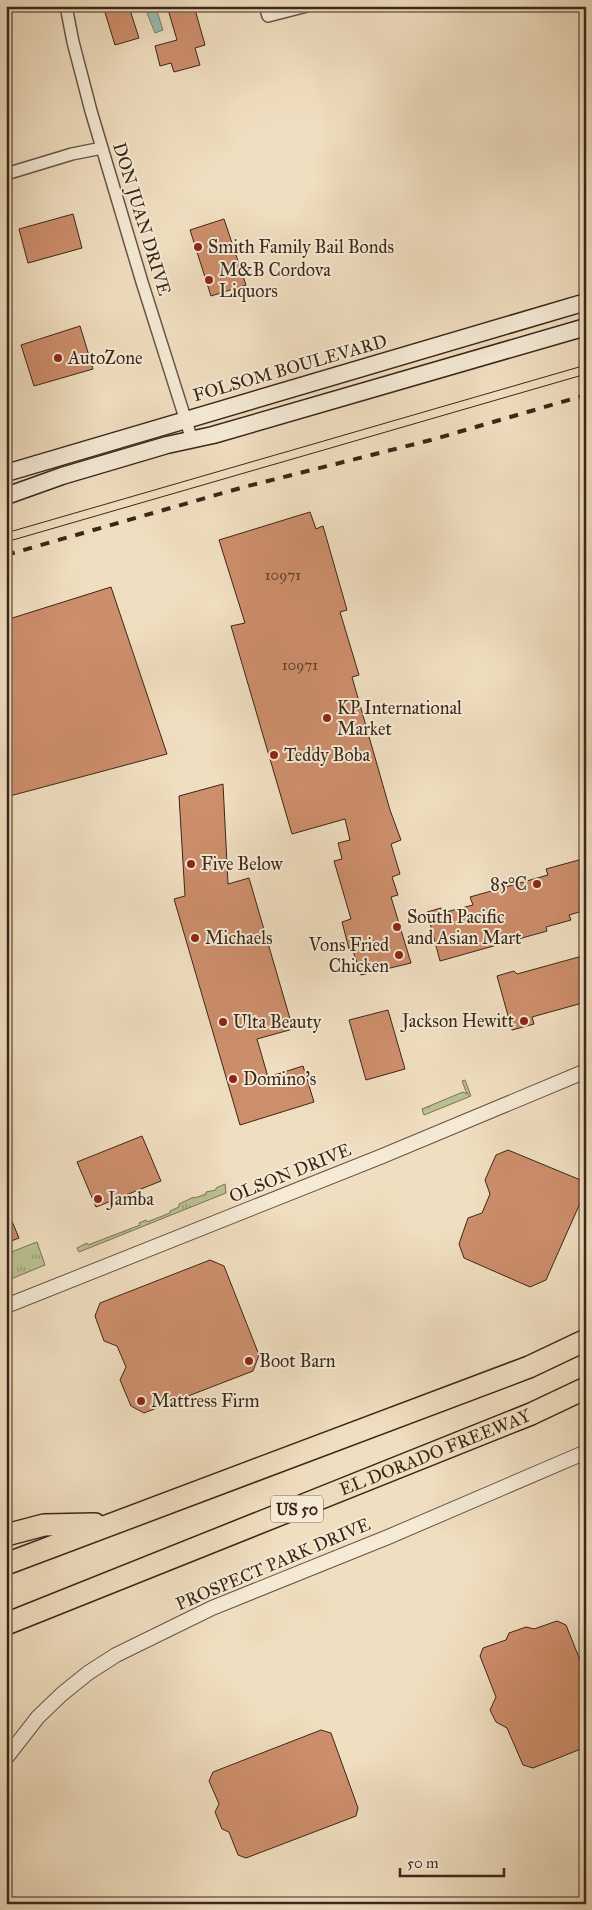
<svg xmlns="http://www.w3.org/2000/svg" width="592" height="1910" viewBox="0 0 592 1910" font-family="'IM FELL Great Primer',serif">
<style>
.grass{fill:url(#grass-tufts);stroke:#7a7455}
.water{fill:#9abcb2;stroke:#748075}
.building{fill:#cd8e6c;stroke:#3a2719}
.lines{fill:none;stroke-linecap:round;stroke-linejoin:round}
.minor-casing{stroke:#685543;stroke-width:14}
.tertiary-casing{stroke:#685543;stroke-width:16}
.secondary-casing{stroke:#3a2719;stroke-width:19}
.motorway-casing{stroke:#3a2719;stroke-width:24}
.minor{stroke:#f5ead6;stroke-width:11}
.tertiary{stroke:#f5ead6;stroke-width:14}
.secondary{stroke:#f5ead6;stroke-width:16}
.motorway{stroke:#f0dec0;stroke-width:21}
.tram{stroke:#3a2719;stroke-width:1}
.rail{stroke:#3a2719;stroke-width:4;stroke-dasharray:9 9;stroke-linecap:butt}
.poi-dot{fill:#8f2418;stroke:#f5ead6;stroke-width:2}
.labels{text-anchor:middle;stroke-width:4;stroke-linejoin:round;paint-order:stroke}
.number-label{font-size:15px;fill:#5f412e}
.shield{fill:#f5ead6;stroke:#726252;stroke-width:1}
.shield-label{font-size:16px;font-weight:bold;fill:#3a2719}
.street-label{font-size:18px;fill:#3a2719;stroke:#f5ead6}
.poi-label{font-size:18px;fill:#3a2719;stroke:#f5ead6;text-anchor:start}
</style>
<defs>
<pattern id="grass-tufts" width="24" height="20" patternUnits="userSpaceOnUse" patternTransform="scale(1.25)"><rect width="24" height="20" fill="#bbc191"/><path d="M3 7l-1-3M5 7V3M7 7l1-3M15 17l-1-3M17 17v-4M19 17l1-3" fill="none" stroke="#999d76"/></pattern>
</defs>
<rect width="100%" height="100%" fill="#f0dec0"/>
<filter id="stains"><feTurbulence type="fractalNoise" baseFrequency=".004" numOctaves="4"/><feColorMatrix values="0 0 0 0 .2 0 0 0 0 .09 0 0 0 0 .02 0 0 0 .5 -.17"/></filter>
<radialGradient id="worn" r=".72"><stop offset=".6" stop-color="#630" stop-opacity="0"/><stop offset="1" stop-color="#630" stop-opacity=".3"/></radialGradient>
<!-- grass -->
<g class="grass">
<path d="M465,1080l6,16 -47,19 -2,-6 41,-17 4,2 -5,-13z"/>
<path d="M225,1184l1,9 -147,59 -2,-4 10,-5 1,2 52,-20 -1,-2 7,-3 1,2 23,-9v-2l9,-4v-3l15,-7 1,1 11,-4v-2l10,-2v-2z"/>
<path d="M37,1242l8,23 -39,16v-27z"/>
</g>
<!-- water -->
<path class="water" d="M157,11l6,19 -8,3 -8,-20z"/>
<!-- building -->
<g class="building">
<path d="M103,6h19v3l7,-2 10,31 -24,7z"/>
<path d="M167,6h27l11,39 -10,3 5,17 -26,7 -3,-9 -11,3 -5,-20 22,-6z"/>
<path d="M73,214l9,34 -54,15 -9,-34z"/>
<path d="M224,219l22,66 -35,11 -21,-66z"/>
<path d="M80,326l13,43 -59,17 -13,-41z"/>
<path d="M310,512l6,17 7,-3 24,84 -7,2 19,63 -7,2 38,133 11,30 -10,4 9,30 -8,3 6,18 -7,2 20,66 -50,12 -9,-27 -3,1 -7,-27 9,-3 -17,-58 8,-2 -4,-16 12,-3 -5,-21 -53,15 -61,-208 14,-3 -26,-83z"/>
<path d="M111,587l56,167 -161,43v-177z"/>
<path d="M223,784l5,100 21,-6 44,151 -36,10 11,38 35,-11 11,36 -74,23 -66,-226 11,-3 -6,-100z"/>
<path d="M586,858v52l-17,5 2,5 -25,7 1,4 -107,30 -13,-49 14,-4 1,5 31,-8 -3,-8 78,-22 -2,-6z"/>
<path d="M586,955v47l-54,15 2,7 -22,6 -15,-54 17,-5 3,3z"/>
<path d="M388,1010l17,59 -39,11 -17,-60z"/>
<path d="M142,1136l19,45 -65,26 -19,-45z"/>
<path d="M508,1150l75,31 2,11 -39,88 -16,7 -66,-29 -5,-14 9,-26 14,-5 8,-19 -5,-14 11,-25z"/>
<path d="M6,1207l13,31 -13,5z"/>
<path d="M210,1260l14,6 35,89 -6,16 -109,42 -13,-7 -11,-26 6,-13 -9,-21 -13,-5 -9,-25 5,-13z"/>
<path d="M557,1621l9,4 20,50v72l-53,21 -10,-3 -16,-37 -11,-6 -6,-12 6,-13 -16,-41 3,-8 23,-8 3,-7 17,-6 8,2z"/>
<path d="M321,1730l10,3 27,75 -2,8 -110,42 -8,-3 -9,-23 -7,-3 -7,-17 4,-8 -10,-23 4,-9z"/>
</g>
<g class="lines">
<defs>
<g id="minor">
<path d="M66,6l7,36 18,69 51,171 50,158"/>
<path d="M265,6l3,10 39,-10"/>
<path d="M6,174l66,-20 30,-6"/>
</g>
<g id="tertiary">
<path d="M6,1306l374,-149 206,-86"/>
<path d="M6,1758l32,-41 24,-23 26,-21 28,-18 96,-47 176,-71 198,-85"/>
</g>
<g id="secondary">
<path d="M6,473l580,-171"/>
<path d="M6,496l56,-20 105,-31 46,-10 373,-108"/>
</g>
<g id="motorway">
<path d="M6,1535l38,-10 51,-1"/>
<path d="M6,1564l523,-197 57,-27"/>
<path id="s1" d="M6,1624l525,-210 55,-26"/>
</g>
</defs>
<!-- minor casing -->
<use href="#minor" class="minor-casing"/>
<!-- tertiary casing -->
<use href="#tertiary" class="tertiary-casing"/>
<!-- secondary casing -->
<use href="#secondary" class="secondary-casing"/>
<!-- motorway casing -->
<use href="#motorway" class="motorway-casing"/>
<!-- minor -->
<use href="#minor" class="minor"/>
<!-- tertiary -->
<use href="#tertiary" class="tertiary"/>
<!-- secondary -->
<use href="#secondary" class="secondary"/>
<!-- motorway -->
<use href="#motorway" class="motorway"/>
<!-- tram -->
<g class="tram">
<path d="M6,533l580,-168"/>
<path d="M6,542l580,-168"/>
</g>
<!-- rail -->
<path class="rail" d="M6,555l238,-68 187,-47 155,-45"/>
</g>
<!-- markers -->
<g class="poi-dot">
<circle cx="198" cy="247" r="5"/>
<circle cx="209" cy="280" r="5"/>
<circle cx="58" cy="358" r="5"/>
<circle cx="327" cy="718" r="5"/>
<circle cx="274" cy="755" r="5"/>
<circle cx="191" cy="864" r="5"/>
<circle cx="537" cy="884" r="5"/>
<circle cx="397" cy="927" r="5"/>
<circle cx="195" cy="938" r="5"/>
<circle cx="399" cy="955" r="5"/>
<circle cx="524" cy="1021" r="5"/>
<circle cx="223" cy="1022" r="5"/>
<circle cx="233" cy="1079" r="5"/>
<circle cx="98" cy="1199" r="5"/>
<circle cx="249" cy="1361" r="5"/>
<circle cx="141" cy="1401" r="5"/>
</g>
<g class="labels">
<!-- number labels -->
<g class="number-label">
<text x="283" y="580">10971</text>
<text x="300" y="670">10971</text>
</g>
<!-- shield labels -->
<rect class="shield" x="271" y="1495.5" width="52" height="27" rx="4"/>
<g class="shield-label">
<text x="297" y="1515">US 50</text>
</g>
<!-- street labels -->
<g class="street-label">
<text transform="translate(142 219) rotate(73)" y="6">DON JUAN DRIVE</text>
<text transform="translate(290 368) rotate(-16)" y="6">FOLSOM BOULEVARD</text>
<text transform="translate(290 1173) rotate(-22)" y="6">OLSON DRIVE</text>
<text dy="6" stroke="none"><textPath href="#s1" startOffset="462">EL DORADO FREEWAY</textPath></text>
<text transform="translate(273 1564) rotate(-23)" y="6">PROSPECT PARK DRIVE</text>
</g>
<!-- poi labels -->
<g class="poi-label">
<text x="208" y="253">Smith Family Bail Bonds</text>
<text x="219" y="276">M&amp;B Cordova<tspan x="219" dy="21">Liquors</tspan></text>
<text x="68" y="364">AutoZone</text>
<text x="337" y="714">KP International<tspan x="337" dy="21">Market</tspan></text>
<text x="284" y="761">Teddy Boba</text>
<text x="201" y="870">Five Below</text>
<text x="527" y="890" text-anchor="end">85°C</text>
<text x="407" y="923">South Pacific<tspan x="407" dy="21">and Asian Mart</tspan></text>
<text x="205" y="944">Michaels</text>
<text x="389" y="951" text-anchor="end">Vons Fried<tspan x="389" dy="21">Chicken</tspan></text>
<text x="514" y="1027" text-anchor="end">Jackson Hewitt</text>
<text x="233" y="1028">Ulta Beauty</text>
<text x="243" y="1085">Domino's</text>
<text x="108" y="1205">Jamba</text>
<text x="259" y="1367">Boot Barn</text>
<text x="151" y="1407">Mattress Firm</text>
</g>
</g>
<!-- margin -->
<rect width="592" height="1910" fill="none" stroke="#f0dec0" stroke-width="25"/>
<rect x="8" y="8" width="577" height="1895" fill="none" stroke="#3a2719" stroke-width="2.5"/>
<rect x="12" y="12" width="567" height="1885" fill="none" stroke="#3a2719"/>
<!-- scale -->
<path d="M400 1868v8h104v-8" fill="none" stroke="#3a2719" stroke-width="2.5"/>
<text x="407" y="1868" font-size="15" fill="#3a2719" stroke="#f5ead6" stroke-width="4" paint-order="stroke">50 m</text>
<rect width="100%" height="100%" filter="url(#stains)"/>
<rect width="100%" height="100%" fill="url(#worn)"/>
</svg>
